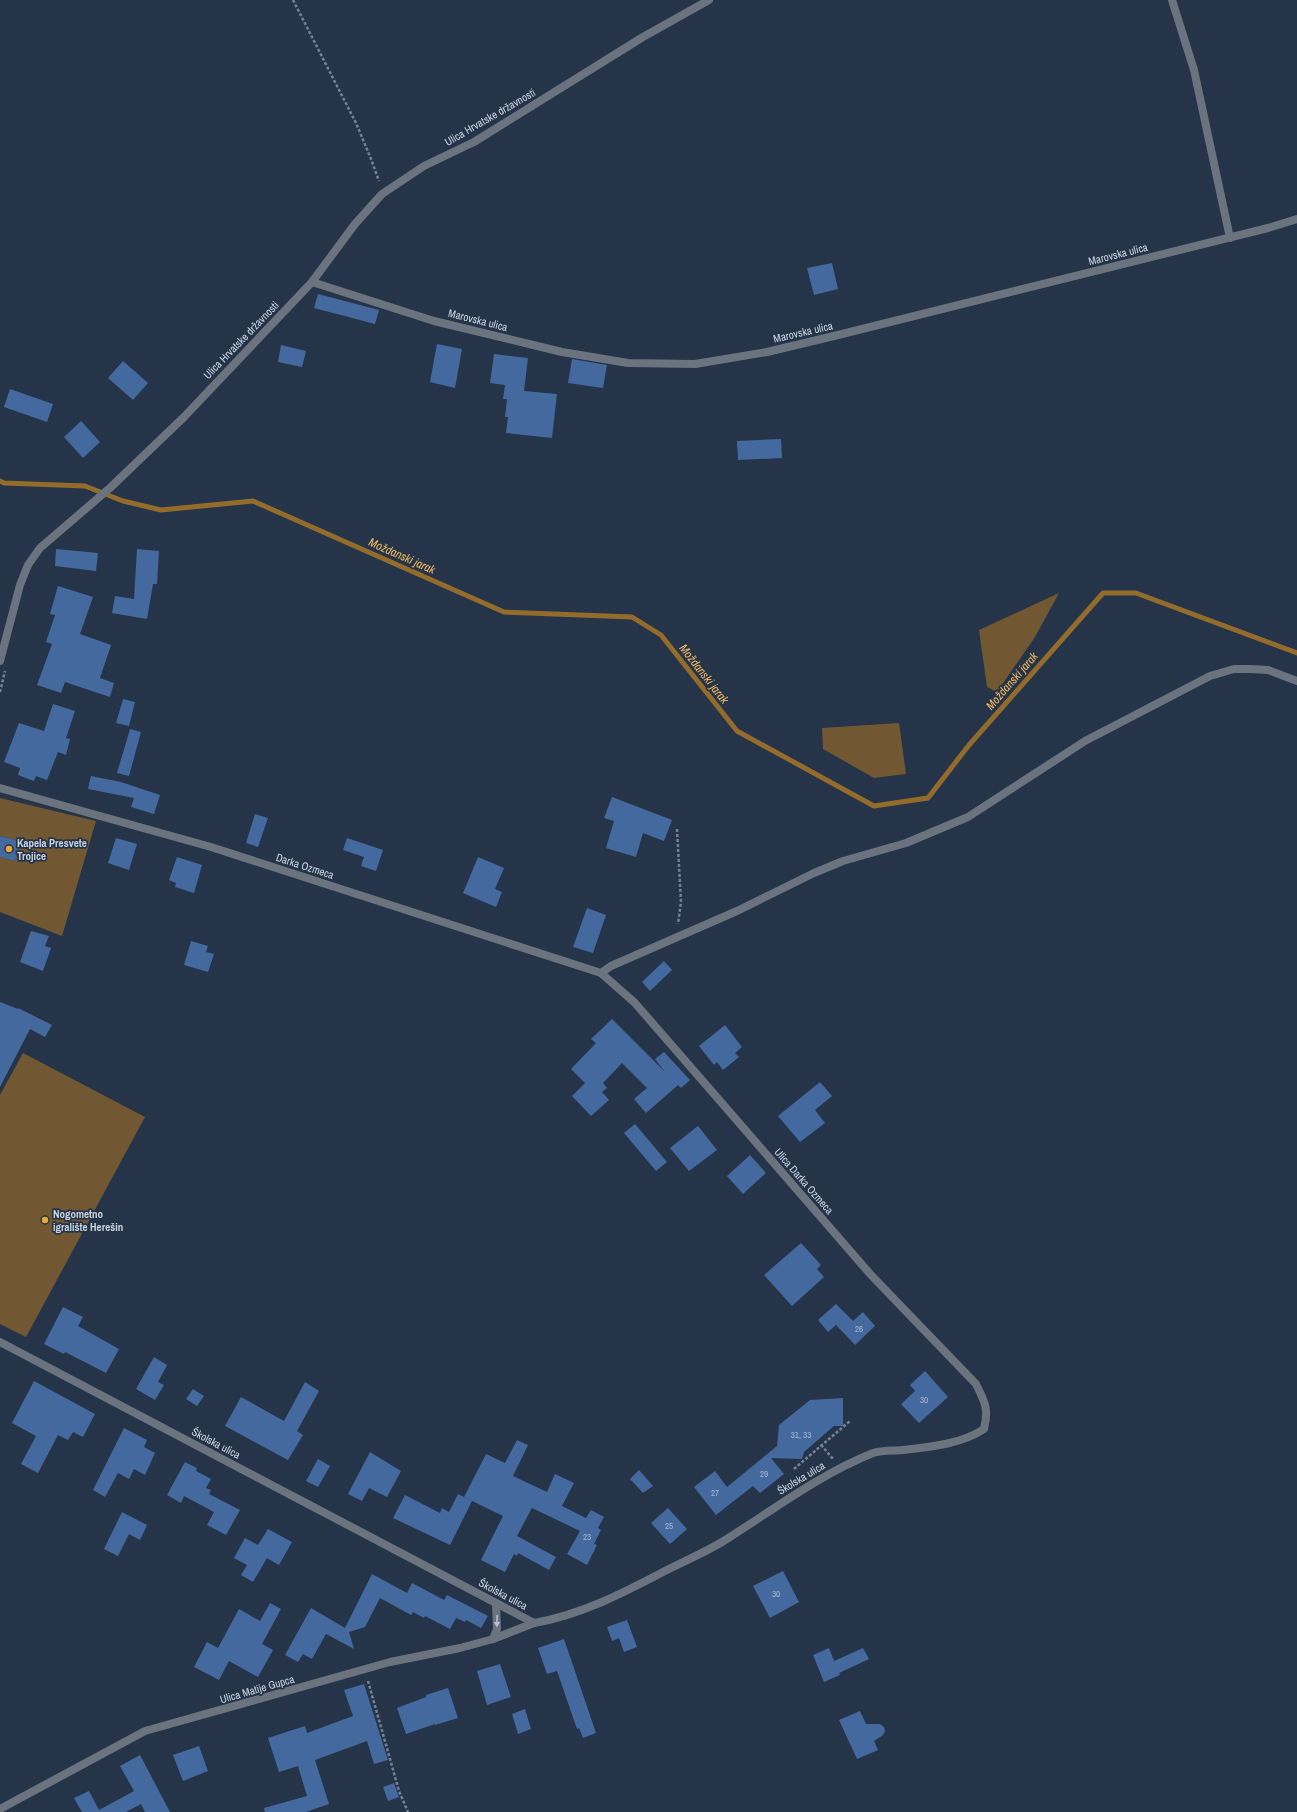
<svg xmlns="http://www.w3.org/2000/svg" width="1297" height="1812" viewBox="0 0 1297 1812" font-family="'Archivo Narrow',sans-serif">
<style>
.green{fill:#715833}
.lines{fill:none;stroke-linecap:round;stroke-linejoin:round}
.stream{stroke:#936c2b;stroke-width:5}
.building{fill:#44699f}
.path{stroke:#768293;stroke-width:2.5;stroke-dasharray:3 2;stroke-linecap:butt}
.minor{stroke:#6b737e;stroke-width:8}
.oneway{fill:#b7c0cd}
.poi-dot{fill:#eaaa39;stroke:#253449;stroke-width:1.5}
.labels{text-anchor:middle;stroke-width:3.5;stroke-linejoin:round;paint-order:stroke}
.number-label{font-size:9px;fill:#a8b8d0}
.street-label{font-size:11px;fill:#cad3e1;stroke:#253449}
.poi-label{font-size:11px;font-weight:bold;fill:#cad3e1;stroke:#253449;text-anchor:start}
.water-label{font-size:12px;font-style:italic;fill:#f2ba5f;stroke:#253449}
</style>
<rect width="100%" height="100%" fill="#253449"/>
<!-- green -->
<g class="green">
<path d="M1059,593l-24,44 -38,55 -10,-5 -8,-57z"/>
<path d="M899,723l7,51 -32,4 -51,-29 -1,-21z"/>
<path d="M0,798l96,23 -34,115 -62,-24v-55l15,4 5,-20 -20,-5z"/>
<path d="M23,1053l122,64 -119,220 -26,-13v-229z"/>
</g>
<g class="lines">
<!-- stream -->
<path class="stream" d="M0,481l4,2 81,3 38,15 38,9 92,-9 251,111 128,5 29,18 76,96 137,75 54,-8 41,-53 134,-152h33l161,60"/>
</g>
<!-- building -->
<g class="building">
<path d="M832,263l6,26 -24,6 -7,-27z"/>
<path d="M318,294l61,16 -4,14 -61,-16z"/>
<path d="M437,344l25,5 -7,39 -25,-6z"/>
<path d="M281,345l25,6 -4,16 -24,-5z"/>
<path d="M494,354l34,4 -4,33 33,3 -5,44 -46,-5 2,-16h-3l2,-18h-4l2,-14 -15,-2z"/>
<path d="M572,359l35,6 -4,23 -35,-5z"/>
<path d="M123,361l25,22 -15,17 -25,-22z"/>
<path d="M10,389l43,15 -6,18 -43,-15z"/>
<path d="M81,421l19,21 -17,16 -19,-21z"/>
<path d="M781,439l1,19 -44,2 -1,-19z"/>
<path d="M56,549l42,4 -2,18 -41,-5z"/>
<path d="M137,549l22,2 -2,33h-4l-6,35 -35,-6 3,-17 19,3z"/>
<path d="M58,586l35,11 -13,37 31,11 -11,33 14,5 -4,14 -45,-15 -4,11 -24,-8 15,-41 -6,-2 9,-27 -5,-1z"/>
<path d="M123,699l12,3 -6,24 -13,-3z"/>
<path d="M53,704l22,7 -9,27 4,1 -4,16 -8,-3 -11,28 -11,-4 -2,5 -16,-6 2,-7 -16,-6 15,-39 25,8z"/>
<path d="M130,729l11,3 -12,44 -12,-3z"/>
<path d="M91,776l30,6 39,13 -6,19 -23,-7 3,-9 -46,-9z"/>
<path d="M612,797l60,23 -8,21 -21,-8 -7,24 -30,-9 8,-27 -10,-3z"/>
<path d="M255,814l13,4 -10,29 -12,-4z"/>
<path d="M0,836l20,5 -5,20 -15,-4z"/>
<path d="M116,838l21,6 -8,26 -21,-7z"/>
<path d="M347,838l36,12 -7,21 -15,-5 3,-9 -21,-7z"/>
<path d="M177,857l25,8 -8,28 -19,-6 1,-4 -7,-3z"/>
<path d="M478,857l26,11 -9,21 7,3 -6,15 -33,-14z"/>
<path d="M587,908l19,7 -13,38 -20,-6z"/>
<path d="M31,931l18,5 -4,10 6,2 -8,23 -23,-9z"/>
<path d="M191,941l17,5 -2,6 8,2 -6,18 -24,-7z"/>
<path d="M664,961l8,9 -22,21 -8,-9z"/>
<path d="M0,1002l18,7v-1l34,17 -7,12 -15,-8 -30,58z"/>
<path d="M612,1019l53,53 -10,-13 9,-7 26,28 -9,8 -3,-3 -32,28 -12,-14 13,-11 -25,-25 -19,20 4,5 -5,4 7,8 -18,16 -19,-20 13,-13 -14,-14 25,-26 -5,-4z"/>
<path d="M725,1025l17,22 -7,6 4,4 -16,13 -6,-8 -3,3 -15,-19z"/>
<path d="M820,1082l12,14 -17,14 10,13 -25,19 -22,-26z"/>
<path d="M635,1124l32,38 -11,9 -32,-38z"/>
<path d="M698,1126l19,24 -28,21 -19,-23z"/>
<path d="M750,1155l16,18 -23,21 -16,-18z"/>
<path d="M801,1243l20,22 -4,4 7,8 -32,29 -28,-31z"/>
<path d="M836,1304l17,17 10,-9 12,14 -20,19 -19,-20 -8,7 -10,-12z"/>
<path d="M63,1307l20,10 -5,9 41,23 -13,24 -41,-21 -1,2 -20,-10z"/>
<path d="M154,1357l13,8 -9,17 6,3 -9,15 -19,-11z"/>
<path d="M925,1371l23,26 -29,26 -18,-19 14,-13 -5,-6z"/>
<path d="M34,1381l61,33 -12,23 -10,-5 -5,8 -10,-5 -20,38 -17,-9 15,-28 -24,-13z"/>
<path d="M305,1382l14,9 -22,40 6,4 -15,25 -63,-34 16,-29 43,24z"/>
<path d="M193,1389l11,7 -7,10 -11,-7z"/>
<path d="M843,1398v28h-9l-30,26 -2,7 -31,-1 13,16 -24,19 -7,-7 -37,29 -22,-28 21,-16 12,16 50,-41 2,-21 31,-25z"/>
<path d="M124,1428l23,12 -3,7 11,6 -10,22 -11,-6 -5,10 -11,-6 -13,24 -12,-7z"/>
<path d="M517,1440l11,5 -15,31 34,16 8,-18 19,9 -12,23 24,12 5,-8 13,7 -6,11 3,2 -7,14 3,1 -10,20 -20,-11 13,-23 -48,-23 -15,28 39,21 -7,13 -31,-17 -1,3 -3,-2 -9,18 -24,-12 22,-44 -39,-19 22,-43 19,9z"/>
<path d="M370,1452l31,19 -14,26 -18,-9 -7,13 -14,-7z"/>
<path d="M318,1459l12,7 -12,21 -12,-6z"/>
<path d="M185,1462l12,6 -1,3 15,8 -5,9 5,2 -2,4 31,16 -14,25 -19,-10 7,-13 -30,-16 -3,7 -14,-8z"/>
<path d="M639,1470l14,16 -10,7 -13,-14z"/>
<path d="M458,1494l14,7 -22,44 -57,-27 12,-23 35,18 2,-5 7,4z"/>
<path d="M668,1508l19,21 -17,15 -19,-21z"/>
<path d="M122,1512l25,13 -7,15 -11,-6 -11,22 -14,-7z"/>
<path d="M268,1529l24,13 -13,23 -12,-7 -14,24 -12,-7 6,-10 -13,-7 11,-20 13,7z"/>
<path d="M783,1571l16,31 -29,16 -17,-32z"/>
<path d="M372,1574l35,19 5,-10 32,17 3,-5 41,21 -7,12 -15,-8 -1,2 -9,-4 -6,11 -25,-13 -1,2 -11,-6 -2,3 -31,-17 -15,29 -16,5 5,17 -28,-15 -14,25 -9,-5 -5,8 -13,-7 26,-47 34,20z"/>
<path d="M270,1603l11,6 -19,35 11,6 -15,27 -29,-16 -10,19 -25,-13 13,-25 11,6 21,-39 21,12z"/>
<path d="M627,1620l10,27 -13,5 -5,-14 -7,3 -5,-14z"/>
<path d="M564,1639l32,94 -13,5 -4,-10 -2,1 -20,-58 -10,3 -9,-26z"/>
<path d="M829,1648l5,13 29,-13 6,11 -30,14 1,2 -16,7 -11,-27z"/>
<path d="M500,1664l11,33 -24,8 -10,-34z"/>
<path d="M364,1684l24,76 -14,4 -7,-23 -52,19 14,44 -23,8h-41l-1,-4 43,-12 -9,-30 -19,6 -11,-34 37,-12 2,7 46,-17 -9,-26z"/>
<path d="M448,1688l10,30 -23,7v-1l-29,10 -9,-26 29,-11v-2z"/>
<path d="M525,1709l6,20 -13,5 -6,-20z"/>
<path d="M860,1711l6,13h14l4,3 1,4 -2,4 -9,6 4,9 -21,9 -18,-39z"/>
<path d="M199,1746l9,25 -25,10 -10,-26z"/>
<path d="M140,1755l30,57h-25l-4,-8 -15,8h-44l-8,-14 15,-7 10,19 35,-19 -14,-25z"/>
<path d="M394,1783l5,14 -11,4 -5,-14z"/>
</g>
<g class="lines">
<!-- path -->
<g class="path">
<path d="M293,0l63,123 15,36 8,22"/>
<path d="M0,692l5,-21"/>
<path d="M677,829l4,73 -3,22"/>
<path d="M821,1445l13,15"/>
<path d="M794,1469l56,-48"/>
<path d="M368,1681l31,110 9,21"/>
</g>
<!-- minor -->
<g class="minor">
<path d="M1172,0l22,70 36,168"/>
<path d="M312,282l122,39 128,31 66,11 67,1 72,-12 71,-17 430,-107 29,-9"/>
<path d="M0,661l20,-76 8,-20 12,-17 71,-61 73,-70 128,-135 43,-58 27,-30 42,-28 50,-24 169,-105 66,-37"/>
<path d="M0,788l211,59 390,126 34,30 236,272 105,109c9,18 13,25 8,45 -22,15 -55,18 -81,21 -9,1 -21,0 -30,3 -55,22 -101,58 -151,89 -18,11 -38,19 -57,29 -42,22 -84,44 -131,52l-534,-281"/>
<path d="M601,973l10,-7 126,-55 77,-38 29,-12 63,-18 62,-26 117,-76 125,-65 24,-7h17l17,1 29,11"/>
<path d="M493,1639l4,-10 -1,-26"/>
<path d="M0,1809l145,-78 245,-69 70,-14 33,-9 41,-16"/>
</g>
</g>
<!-- one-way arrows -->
<defs><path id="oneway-solid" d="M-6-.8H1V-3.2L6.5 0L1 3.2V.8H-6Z"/></defs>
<use class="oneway" href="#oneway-solid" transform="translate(497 1621) rotate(91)"/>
<!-- markers -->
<g class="poi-dot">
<circle cx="9" cy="849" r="4"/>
<circle cx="45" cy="1220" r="4"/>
</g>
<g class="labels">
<!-- number labels -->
<g class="number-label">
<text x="859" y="1332">26</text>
<text x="924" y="1403">30</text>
<text x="801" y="1438">31, 33</text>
<text x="764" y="1477">29</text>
<text x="715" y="1496">27</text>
<text x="669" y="1529">25</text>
<text x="587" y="1540">23</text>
<text x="776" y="1597">30</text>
</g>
<!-- street labels -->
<g class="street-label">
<text transform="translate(490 117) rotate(-30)" y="4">Ulica Hrvatske državnosti</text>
<text transform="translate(1118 254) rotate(-14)" y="4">Marovska ulica</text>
<text transform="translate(478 320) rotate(14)" y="4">Marovska ulica</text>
<text transform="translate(803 332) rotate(-13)" y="4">Marovska ulica</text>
<text transform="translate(241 340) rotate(-46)" y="4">Ulica Hrvatske državnosti</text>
<text transform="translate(305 866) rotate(18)" y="4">Darka Ozmeca</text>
<text transform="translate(804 1181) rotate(49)" y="4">Ulica Darka Ozmeca</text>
<text transform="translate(216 1443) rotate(28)" y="4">Školska ulica</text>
<text transform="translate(801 1478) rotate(-31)" y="4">Školska ulica</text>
<text transform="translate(503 1594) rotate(28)" y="4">Školska ulica</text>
<text transform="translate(257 1689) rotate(-16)" y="4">Ulica Matije Gupca</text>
</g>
<!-- poi labels -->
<g class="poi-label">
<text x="17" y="847">Kapela Presvete<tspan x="17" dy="13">Trojice</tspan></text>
<text x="53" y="1218">Nogometno<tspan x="53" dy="13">igralište Herešin</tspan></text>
</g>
<!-- water labels -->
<g class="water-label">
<text transform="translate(402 556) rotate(24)" y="4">Moždanski jarak</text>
<text transform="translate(704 674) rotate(52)" y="4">Moždanski jarak</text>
<text transform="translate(1012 681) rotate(-49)" y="4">Moždanski jarak</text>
</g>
</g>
</svg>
